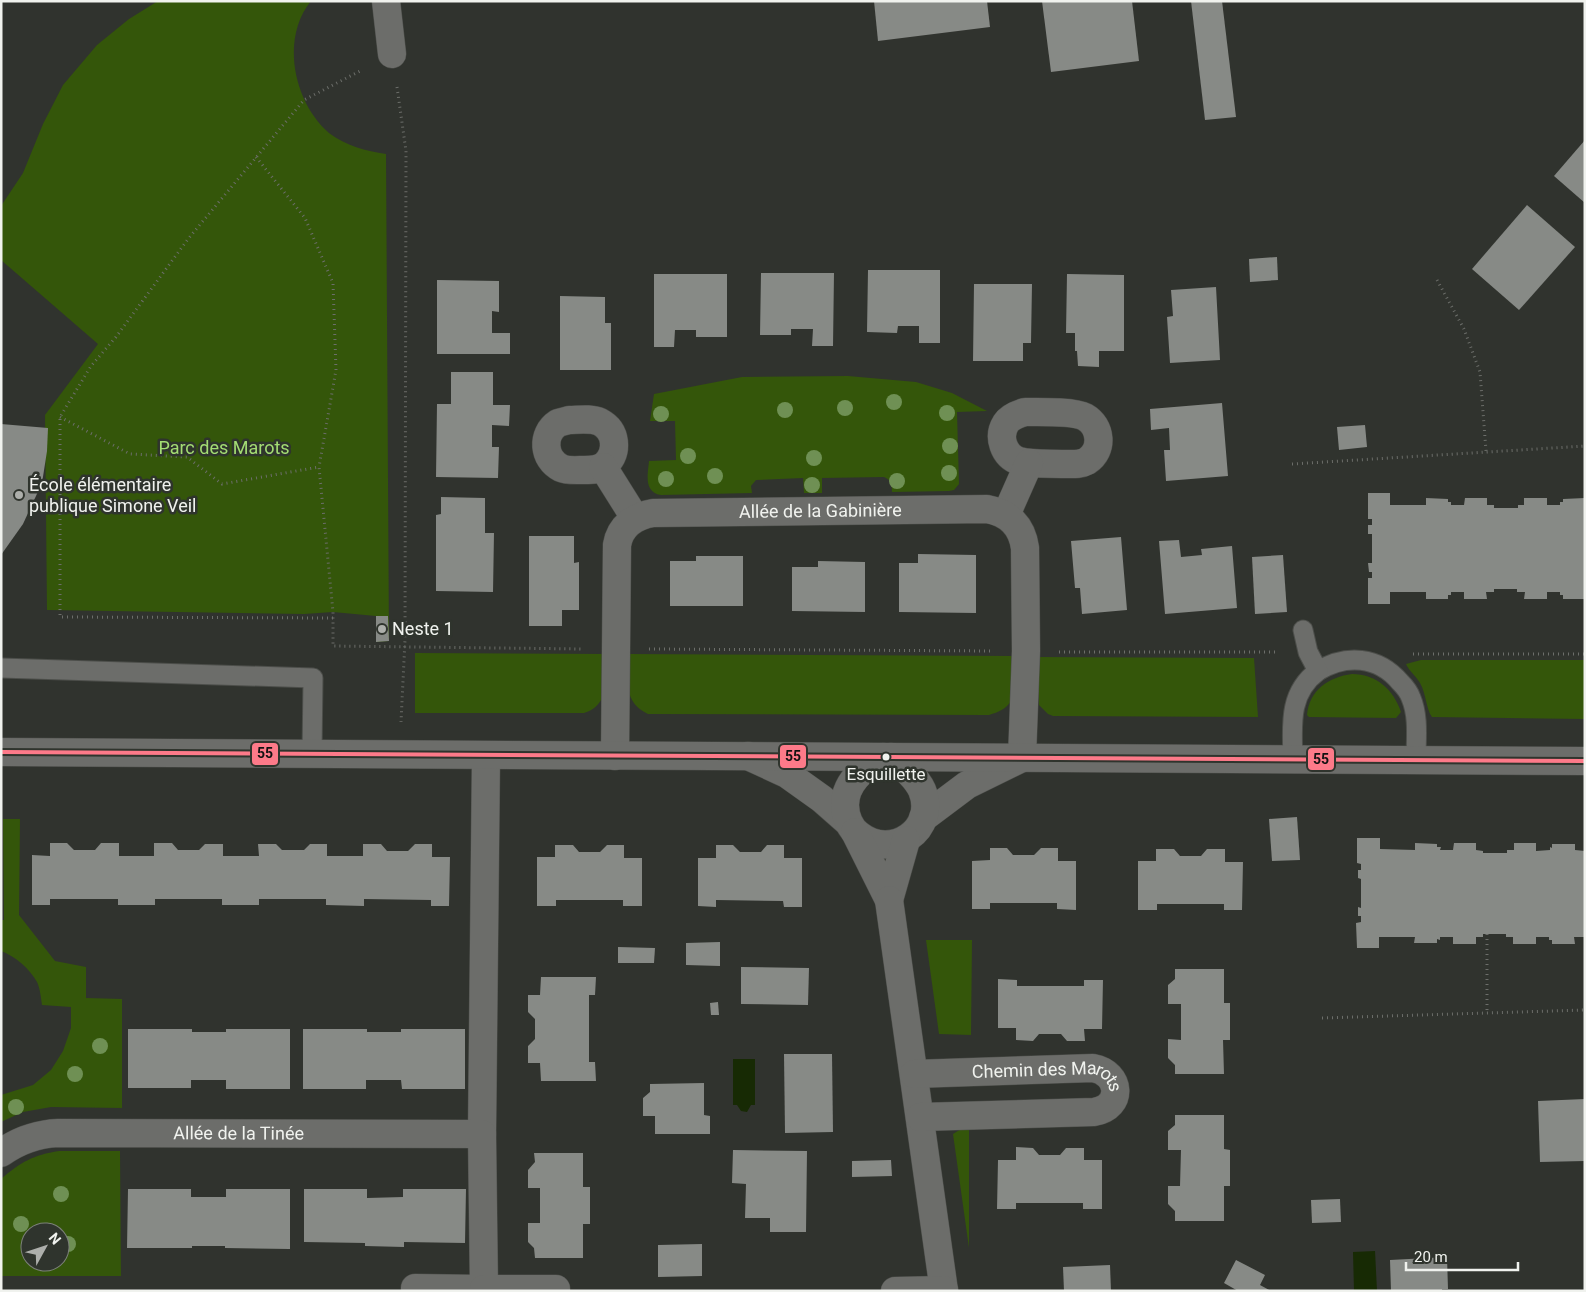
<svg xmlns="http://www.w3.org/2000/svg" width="1586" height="1292" viewBox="0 0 1586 1292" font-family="Roboto,sans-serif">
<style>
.green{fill:#34560a;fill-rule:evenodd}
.water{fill:#172a04}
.building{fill:#878a86}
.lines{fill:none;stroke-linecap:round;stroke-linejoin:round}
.service-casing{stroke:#4c4e4a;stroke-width:21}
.minor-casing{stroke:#4c4e4a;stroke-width:29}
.tertiary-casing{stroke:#4c4e4a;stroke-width:29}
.path{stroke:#6c6e6a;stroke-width:3;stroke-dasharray:1 4;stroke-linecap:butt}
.service{stroke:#6c6d6a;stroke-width:19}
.minor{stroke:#6c6d6a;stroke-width:28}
.tertiary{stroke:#6c6d6a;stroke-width:28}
.bus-1-casing{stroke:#2f342d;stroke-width:8}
.bus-1{stroke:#fd7a89;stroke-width:4}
.tree{fill:#6f9054}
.poi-dot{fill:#adafab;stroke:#2f342d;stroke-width:2}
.bus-dot{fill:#f0f2ee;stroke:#2f342d;stroke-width:2}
.labels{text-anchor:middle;stroke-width:5;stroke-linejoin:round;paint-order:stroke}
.bus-label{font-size:17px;fill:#f0f2ee;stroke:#2f342d}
.park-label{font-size:18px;fill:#a3dc73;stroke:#2f342d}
.poi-label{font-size:18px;fill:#f0f2ee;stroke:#2f342d;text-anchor:start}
.street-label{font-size:18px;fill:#f0f2ee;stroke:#2f342d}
.line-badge{stroke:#2f342d;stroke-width:2}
.pale-badge-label{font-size:14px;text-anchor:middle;font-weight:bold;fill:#111}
</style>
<rect width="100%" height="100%" fill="#30332e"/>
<!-- green -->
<g class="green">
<path d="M158,1h153c-31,38 -17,102 18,132 17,13 37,18 57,21l3,487 -13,1v-26l-43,-4 -29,2 -257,-4 -2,-195 53,-71 -97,-84v-54l22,-33 20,-49 20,-39 34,-40 32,-26z"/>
<path d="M848,376l68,6 36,11 35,18 -30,1 2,72 -5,6 -5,1 -57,1c0,-8 -1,-12 -8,-15l-62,1v15h-18l-1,-15 -47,2 -5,6 1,7 -91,2c-18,-3 -13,-22 -12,-34l27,-1 -1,-39h-25l4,-27 88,-17z"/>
<path d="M415,653l191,1c-1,23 5,51 -22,59h-169z"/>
<path d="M628,654l385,2 -1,44c-6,9 -13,12 -23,15l-341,-1c-26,-12 -20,-36 -20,-60z"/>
<path d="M1038,657l216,1 4,59 -205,-1 -5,-2 -9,-9z"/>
<path d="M1421,660h164v59l-153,-2c-6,-8 -6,-24 -12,-34 -4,-7 -11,-12 -14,-19z"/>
<path d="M1352,674c24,0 41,15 49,38l-5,6 -87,-1 -2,-2c2,-25 22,-38 45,-41z"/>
<path d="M3,819h17l-1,96 36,46 31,6v31l36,1v109l-71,-1 -28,5 -22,10v-27l32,-10 18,-15 12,-19 8,-23v-21l-29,-2c-1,-7 -2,-17 -5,-23 -7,-13 -22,-26 -36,-31v-31h3z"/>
<path d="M926,940h46l-1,95 -32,-1z"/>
<path d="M969,1124v124l-16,-114z"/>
<path d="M59,1151h61l1,125h-120v-97c20,-17 32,-24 58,-28zM30,1232h30v30h-30z"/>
</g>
<!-- water -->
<g class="water">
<path d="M733,1059h22v46h-4l-4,7 -6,-1 -4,-6h-4z"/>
<path d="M1375,1251l2,40h-23l-1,-39z"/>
</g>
<!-- building -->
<g class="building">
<path d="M874,1h113l3,26 -112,14z"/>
<path d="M1042,1h90l7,60 -88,11z"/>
<path d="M1191,1h31l14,116 -31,3z"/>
<path d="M1585,140v63l-31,-27z"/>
<path d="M1527,205l48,42 -56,63 -47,-41z"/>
<path d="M1277,257l1,23 -28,2 -1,-23z"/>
<path d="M868,270h72v73h-21v-17h-21l-1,7 -30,-1z"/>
<path d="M761,273h73l-1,73h-21l1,-17h-22v6h-31z"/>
<path d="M654,274h73v63h-31v-7h-21l-1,17h-20z"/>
<path d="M1067,274l57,1v76h-25v16l-21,-1 -1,-15h-2v-18h-9z"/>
<path d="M437,280l62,1v31l-7,-1v22h18v21h-73z"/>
<path d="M974,284h58l-1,59h-8v18h-50z"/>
<path d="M1216,287l4,73 -50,3 -3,-46 6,-1 -2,-26z"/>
<path d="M560,296l45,1v26h6v47h-51z"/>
<path d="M451,372h42v33h17l-1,21 -17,-1v22h7l-1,31 -62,-1 1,-73h14z"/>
<path d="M1222,403l6,73 -62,5 -2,-31h6l-1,-22 -18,2 -1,-21z"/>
<path d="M1,424l47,4 -1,23 -5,32 -19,41 -22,31z"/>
<path d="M1365,425l2,22 -28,3 -2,-23z"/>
<path d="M1368,493h22v12h36v-7l22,1v3h3v3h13l1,-7h22v7h7v3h24v-3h6v-7h23v7h13v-3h3v-3l22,-1v101h-22v-4h-3v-3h-13v7h-23l1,-7h-8v-3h-23v3h-8l1,7h-23v-7h-13v3h-3v4h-22v-7h-36v12h-22v-26h4v-6h-3l-1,-9h4v-29h-4v-9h4v-6h-4z"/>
<path d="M441,497l44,1v35h9l-1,59 -57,-1v-76l5,-1z"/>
<path d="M529,536h45v27l5,-1v48h-17v16h-33z"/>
<path d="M1121,537l6,73 -45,4 -2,-26h-5l-4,-47z"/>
<path d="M1179,540l2,17 21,-2 -1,-6 31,-3 5,62 -72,6 -6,-73z"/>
<path d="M918,554l58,1v58l-77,-1v-49h19z"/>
<path d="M1283,555l4,57 -32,2 -3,-57z"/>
<path d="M696,556h47v50h-73v-45h26z"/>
<path d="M818,561l47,1v50l-73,-1v-44h26z"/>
<path d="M376,616h12l1,25 -13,1z"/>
<path d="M1297,817l3,43 -28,1 -3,-42z"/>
<path d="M1357,838h23v11l35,1v-7l22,1v3h4l-1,3h13l1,-7h22v7l7,1v2h24v-3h7v-7h22v8l14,-1v-3l2,1v-4h23v6l10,1v86h-11l1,7h-23v-4h-3v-3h-13v7h-23v-7h-7v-3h-23v3h-7v7h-23v-7h-13v3l-3,-1v4h-23l1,-6h-36v11h-22l-1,-25 5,-1v-6h-3v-9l3,1v-29l-3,-1v-8h3v-6l-4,-1z"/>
<path d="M50,843h17l7,7h21l6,-7h18v13h35v-13h18l6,7h21l6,-6h18v12h36l-1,-12h18l6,6h22l6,-6h17v12h36v-12h18l6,7h21l7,-7h17v13h18l-1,49h-18v-6l-67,-1v7l-38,-1v-6h-67v6h-37v-6h-67v6h-37v-6h-68v6h-18v-50l18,1z"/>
<path d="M555,845h18l6,7h21l7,-7h17v13h18v48h-19v-6h-67v6h-19v-49h18z"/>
<path d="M716,845h17l7,7h21l6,-7h17v13h18v49h-18l-1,-6 -67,-1v7l-18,-1v-48h18z"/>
<path d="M990,848h17l6,7h21l7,-7h17v13h18v49l-19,-1v-6h-67v6h-18v-48l18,-1z"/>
<path d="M1156,849h18l6,7h21l6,-7h18v13h18l-1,48h-18v-6h-67v6h-19v-49h18z"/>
<path d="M720,942v24l-34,-1v-22z"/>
<path d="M618,947l37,1 -1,15h-36z"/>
<path d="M741,967l68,1 -1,37 -67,-1z"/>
<path d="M1175,969h49v34h6v37h-7l1,34h-49v-9l-7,-7v-19l13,1v-36h-13v-19l7,-6z"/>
<path d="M541,977h55l-1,18h-6v67h6l1,19h-55l-1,-18h-12v-17l7,-7v-20l-7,-7v-17h12z"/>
<path d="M998,979l19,1v6h67v-6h19l-1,49h-18l1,12h-18l-6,-7h-22l-6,7 -17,-1v-12h-18z"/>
<path d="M718,1002l1,13h-8l-1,-12z"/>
<path d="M128,1029h64v3h34v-3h64v60h-64v-9h-35v8h-63z"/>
<path d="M303,1029h64v3h34v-3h64v60h-63l-1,-9h-35v9h-63z"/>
<path d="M784,1054h48l1,78 -48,1z"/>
<path d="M704,1083v32l6,1v18h-55v-18h-12v-18l7,-6v-8z"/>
<path d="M1585,1099v62l-45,1 -2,-61z"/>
<path d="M1175,1115h49v34l6,1v36h-6v35h-49v-10l-7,-7v-18h12l1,-36h-13v-19l7,-6z"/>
<path d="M1016,1147l17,1 6,7h21l6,-7h18v12h18v49h-19v-6h-67v6h-19l1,-49h18z"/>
<path d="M733,1150l74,1 -1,81h-36v-14h-25l1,-34 -14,-1z"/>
<path d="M534,1153h49v34h7v37h-7v34h-48l-1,-10 -6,-6v-19h12v-35h-12v-18l7,-8z"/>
<path d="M891,1160l1,16 -40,1v-16z"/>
<path d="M128,1189h63v8h35v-8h64v60l-65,-1v-2h-33v2h-65z"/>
<path d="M304,1189h63v9l36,-1v-8h63l-1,54 -61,-1v5l-39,-1v-3l-61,-1z"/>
<path d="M1340,1199l1,23 -29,1 -1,-23z"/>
<path d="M702,1244v32l-44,1v-32z"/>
<path d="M1447,1257l1,32h-6v2h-51l-1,-31z"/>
<path d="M1236,1260l29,15 -5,10 11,6h-33l-14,-8z"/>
<path d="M1110,1265l1,26h-47l-1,-24z"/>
</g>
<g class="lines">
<defs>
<g id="service">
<path d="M1,668l312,10 -1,76"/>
<path d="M1318,671c28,-17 60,-15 82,11 5,5 9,10 11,16 8,19 5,41 5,61"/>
<path d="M1293,759c-1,-33 -5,-66 25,-88l-10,-19 -5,-22"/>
</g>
<g id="minor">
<path d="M386,1l6,53"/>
<path d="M1025,412c14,0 49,-1 60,5 16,9 19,33 2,44 -7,4 -15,3 -22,3 -15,-1 -32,1 -46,-3 -15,-5 -22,-24 -13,-38 4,-6 12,-9 19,-11z"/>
<path d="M569,420c9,0 22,-2 31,2 17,9 18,30 6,42 -6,6 -14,6 -22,6 -7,0 -17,1 -23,-2 -18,-9 -20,-34 -3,-45 3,-1 8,-2 11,-3z"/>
<path d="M603,467l32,51"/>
<path d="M1006,515l23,-52"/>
<path id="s1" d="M615,756l2,-211c3,-19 18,-29 36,-32l334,-4c22,4 35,17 38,39l1,103 -4,107 -55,27 -44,33"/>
<path d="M748,756l39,18 35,25 25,22"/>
<path d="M883,757c-19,10 -38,25 -38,48 0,11 5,24 14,30 33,26 79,-6 63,-45 -6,-13 -19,-24 -31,-33"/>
<path d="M855,832l34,68 17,-60"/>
<path d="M889,900l55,391"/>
<path id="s2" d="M914,1074l179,-6c28,5 31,39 1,44l-174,5"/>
<path d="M482,1134l4,-378"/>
<path id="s3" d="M1,1153c18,-13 35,-19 57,-20l424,1 2,155 -69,-1"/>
<path d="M484,1289h72"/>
<path d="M895,1291l49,-1"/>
</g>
<path id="tertiary" d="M1,752l1584,9"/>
</defs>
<!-- service casing -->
<use href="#service" class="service-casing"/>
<!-- minor casing -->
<use href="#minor" class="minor-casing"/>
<!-- tertiary casing -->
<use href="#tertiary" class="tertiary-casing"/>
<!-- path -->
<g class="path">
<path d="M397,87l9,64 -1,489 -4,82"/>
<path d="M256,157l49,61 28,65 3,87 -17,97"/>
<path d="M1437,280l27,49 16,43 6,79"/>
<path d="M60,417l70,37 57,3 35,27 97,-17 14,145v34l250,3"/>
<path d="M1292,464l293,-18"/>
<path d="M333,618l-273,-1v-200l31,-51 25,-29 72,-98 116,-139 58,-30"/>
<path d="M649,649l344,2"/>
<path d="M1059,652h219"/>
<path d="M1413,654h172"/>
<path d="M1487,934v79"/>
<path d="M1322,1018l263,-8"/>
</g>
<!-- service -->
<use href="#service" class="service"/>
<!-- minor -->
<use href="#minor" class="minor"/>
<!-- tertiary -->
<use href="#tertiary" class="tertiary"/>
<defs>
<path id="bus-1" d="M1,752l1584,9"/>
</defs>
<!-- bus-1 casing -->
<use href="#bus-1" class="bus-1-casing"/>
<!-- bus-1 -->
<use href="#bus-1" class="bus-1"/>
</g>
<!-- trees -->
<g class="tree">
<circle cx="894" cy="402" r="8"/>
<circle cx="845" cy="408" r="8"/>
<circle cx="785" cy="410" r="8"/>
<circle cx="947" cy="413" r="8"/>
<circle cx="661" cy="414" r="8"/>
<circle cx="950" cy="446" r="8"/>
<circle cx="688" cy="456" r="8"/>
<circle cx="814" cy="458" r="8"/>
<circle cx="949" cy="473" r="8"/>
<circle cx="715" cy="476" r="8"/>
<circle cx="666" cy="479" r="8"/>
<circle cx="897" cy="481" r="8"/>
<circle cx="812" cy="485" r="8"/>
<circle cx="100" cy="1046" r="8"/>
<circle cx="75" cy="1074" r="8"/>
<circle cx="16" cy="1107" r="8"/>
<circle cx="61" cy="1194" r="8"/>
<circle cx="21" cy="1224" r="8"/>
<circle cx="68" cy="1244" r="8"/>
</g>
<!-- markers -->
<g class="poi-dot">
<circle cx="19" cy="495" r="5"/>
<circle cx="382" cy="629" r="5"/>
</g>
<circle class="bus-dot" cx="886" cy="757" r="4.5"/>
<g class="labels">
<!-- bus labels -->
<g class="bus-label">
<text x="886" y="780">Esquillette</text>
</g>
<!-- park labels -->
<g class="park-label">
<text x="224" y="454">Parc des Marots</text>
</g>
<!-- poi labels -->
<g class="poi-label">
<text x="29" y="491">École élémentaire<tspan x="29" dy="21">publique Simone Veil</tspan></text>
<text x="392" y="635">Neste 1</text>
</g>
<!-- street labels -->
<g class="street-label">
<text dy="6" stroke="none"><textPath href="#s1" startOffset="430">Allée de la Gabinière</textPath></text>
<text dy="6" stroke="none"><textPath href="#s2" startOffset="136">Chemin des Marots</textPath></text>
<text dy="6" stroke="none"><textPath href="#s3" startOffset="242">Allée de la Tinée</textPath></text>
</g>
</g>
<g class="line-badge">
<rect x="251" y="742" width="28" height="24" rx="5" fill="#fd7a89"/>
<rect x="779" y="744" width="28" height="25" rx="5" fill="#fd7a89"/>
<rect x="1307" y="747" width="28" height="24" rx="5" fill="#fd7a89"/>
</g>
<g class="pale-badge-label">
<text x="265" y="758">55</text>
<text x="793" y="761">55</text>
<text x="1321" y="764">55</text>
</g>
<!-- border -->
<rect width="1586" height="1292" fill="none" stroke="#f0f2ee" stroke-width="5"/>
<!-- north arrow -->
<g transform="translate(45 1247) rotate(50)"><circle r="24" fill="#2f342d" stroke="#7c807a"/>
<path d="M0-4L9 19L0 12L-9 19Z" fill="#adafab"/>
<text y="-8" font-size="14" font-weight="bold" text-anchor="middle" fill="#f0f2ee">N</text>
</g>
<!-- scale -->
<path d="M1406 1262v8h112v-8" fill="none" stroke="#f0f2ee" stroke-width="2.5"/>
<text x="1414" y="1262" font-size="15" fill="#f0f2ee" stroke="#2f342d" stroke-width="4" paint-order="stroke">20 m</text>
</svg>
